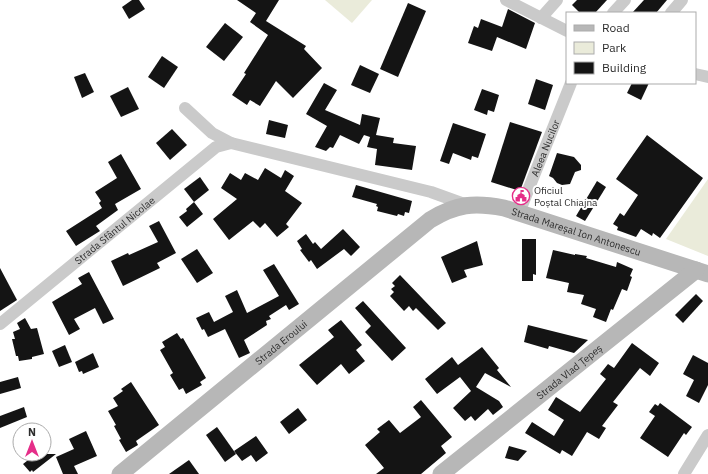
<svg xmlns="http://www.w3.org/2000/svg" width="708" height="474" viewBox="0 0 708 474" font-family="'IBM Plex Sans',sans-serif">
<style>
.green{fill:#eaebda}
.building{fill:#141414}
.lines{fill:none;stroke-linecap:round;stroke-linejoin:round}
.street{stroke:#cacaca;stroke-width:12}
.secondary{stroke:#b7b7b7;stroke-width:17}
.labels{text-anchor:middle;stroke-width:4;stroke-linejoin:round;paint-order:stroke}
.street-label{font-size:10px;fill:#2d2d2d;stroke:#fff}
.poi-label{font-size:10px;fill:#2d2d2d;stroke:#fff;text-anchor:start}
</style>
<rect width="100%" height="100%" fill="#fff"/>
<!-- green -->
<g class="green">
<path d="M325,0h47l-20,23z"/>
<path d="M708,179v77l-42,-17z"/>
</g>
<!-- building -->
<g class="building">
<path d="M132,0h7l6,9 -16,10 -7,-12z"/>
<path d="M237,0h42l-13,21 40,25 -2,3 18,19 -29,30 -17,-17 -16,25 -10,-6 -3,5 -15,-10 14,-21 -2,-1 24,-38 -18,-13 6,-9z"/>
<path d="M577,0h30l-12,13h-15l-8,-8z"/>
<path d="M644,0h23l-11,13h-24z"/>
<path d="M408,3l18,8 -28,66 -18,-8z"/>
<path d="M508,9l27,14 -9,26 -29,-12 -5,14 -24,-8 6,-17 4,2 3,-9 21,8z"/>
<path d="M225,23l18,14 -19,24 -18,-14z"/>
<path d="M162,56l16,11 -14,21 -16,-11z"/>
<path d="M360,65l19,9 -9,19 -19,-8z"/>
<path d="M85,73l9,19 -12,6 -8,-21z"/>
<path d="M536,79l17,6 -8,25 -17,-6z"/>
<path d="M324,83l13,7 -12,20 35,15 2,-11 18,4 -4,17 18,3 -1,5 23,3 -4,24 -37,-5 2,-16 -10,-2 3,-10 -6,-2 -5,9 -19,-9 -7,13 -3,-1 -4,4 -11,-4 12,-21 -21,-12z"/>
<path d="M632,83h17l-8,17 -14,-7z"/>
<path d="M128,87l11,22 -18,8 -11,-21z"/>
<path d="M482,89l17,6 -5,17 -6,-2 -1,5 -13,-5z"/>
<path d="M269,120l19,5 -3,13 -19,-4z"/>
<path d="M510,122l32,10 -22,59 -29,-9z"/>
<path d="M453,123l33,11 -8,24 -6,-2 -1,4 -18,-7 -4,11 -9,-3z"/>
<path d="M172,129l15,16 -17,15 -14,-17z"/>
<path d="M647,135l56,43 -43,60 -7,-5 -1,3 -11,-7 -5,8 -19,-7 1,-3 -5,-3 7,-11 4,3 14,-21 -22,-16z"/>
<path d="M557,153l17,4 7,8v5l-6,2 -5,12 -8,1 -5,-2 -4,-5 -4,-2z"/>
<path d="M121,154l20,35 -26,15 3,6 -22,16 4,5 -24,15 -10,-15 36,-23 -3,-5 2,-2 -6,-9 22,-14 -9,-16z"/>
<path d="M265,168l16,10 4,-8 9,6 -9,15 17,12 -16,21 3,3 -12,10 -12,-14 -5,5 -7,-7 -24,19 -16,-21 24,-20 -16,-11 9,-15 11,7 4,-7 13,7z"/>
<path d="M200,177l9,13 -15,12 -10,-13z"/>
<path d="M597,181l9,6 -21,34 -9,-5z"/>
<path d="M356,185l56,16 -3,12 -4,-1 -1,4 -6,-2 -1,2 -20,-5 1,-4 -2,-1 1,-2 -25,-7z"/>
<path d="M194,202l9,12 -16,13 -8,-10 8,-6 -1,-2z"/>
<path d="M159,221l17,32 -19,10 3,5 -37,18 -12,-25 17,-8 1,2 29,-13 -9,-16z"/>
<path d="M343,229l17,18 -9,9 -7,-7 -27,20 -6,-9 -2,2 -9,-12 2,-1 -5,-8 9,-7 7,10 2,-2 6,7z"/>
<path d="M522,239h14v36l-3,-1v7h-11z"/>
<path d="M477,241l6,24 -19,5 3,7 -15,6 -11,-26z"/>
<path d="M197,249l16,24 -16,10 -16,-24z"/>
<path d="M553,250l22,5v-1l12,2 -1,2 30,9 1,-5 16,7 -3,7 2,1 -5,14 -5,-2 -9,21 -2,-1 -5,13 -13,-5 3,-8 -15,-5 3,-9 -17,-3 2,-9 -23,-5z"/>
<path d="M274,264l25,40 -10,6 -3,-5 -17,11 2,3 -5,2 1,4 -23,15 6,13 -11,5 -14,-29 -17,8 -4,-8 -2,1 -6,-12 13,-6 5,10 19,-10 -8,-16 12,-6 10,23 32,-17 -16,-26z"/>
<path d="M0,268l17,32 -17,11z"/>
<path d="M89,272l25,47 -11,5 -8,-16 -21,11 6,10 -11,6 -17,-33 30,-18 -4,-6z"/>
<path d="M400,275l46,48 -8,7 -22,-22 -3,3 -4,-5 -5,5 -14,-15 4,-4 -3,-3 4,-3 -3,-3z"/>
<path d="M696,294l7,7 -20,22 -8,-8z"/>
<path d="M363,301l43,47 -14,13 -27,-29 6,-6 -16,-18z"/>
<path d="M25,318l6,11 6,-1 7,26 -12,3v2l-13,2 -1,-5h-2l-4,-17h3l-2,-7 7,-3 -3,-6z"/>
<path d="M341,320l21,25 -6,5 9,11 -16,13 -8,-10 -24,21 -18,-20 35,-28 -6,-7z"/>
<path d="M528,325l60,15 -14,13 -25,-7 -1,3 -24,-7z"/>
<path d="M177,333l4,6 2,-1 23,40 -6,4 2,3 -16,9 -3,-6 -4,2 -9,-15 3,-2 -13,-23 5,-3 -3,-5z"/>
<path d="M632,343l27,20 -9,13 -10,-8 -27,34 5,3 -16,21 4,2 -7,11 -12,-7 -15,24 -10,-6 -2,4 -35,-21 7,-11 22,14 10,-16 -16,-10 8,-13 24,15 26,-33 -6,-5 8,-10 6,4z"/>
<path d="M65,345l7,17 -13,5 -7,-16z"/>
<path d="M482,347l17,21 -2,2 14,17 -26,-14 -9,14 23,14 4,6 -10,8 -5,-6 -13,12 -4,-5 -6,5 -12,-13 18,-17 -11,-14 -23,17 -12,-15 27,-22 6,8z"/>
<path d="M93,353l6,14 -16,7 -1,-3 -3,1 -4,-10z"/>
<path d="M693,355l15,8v22l-9,18 -13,-7 8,-16 -11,-6z"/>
<path d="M18,377l3,11 -21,6v-12z"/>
<path d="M131,382l28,43 -23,16 2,4 -12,7 -7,-12 2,-1 -7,-13 2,-1 -8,-14 10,-5 -5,-8 10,-7 -2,-2z"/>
<path d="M421,400l31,37 -11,9 5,7 -25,21h-45l8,-6 -19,-23 15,-13 -3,-3 12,-9 11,13 21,-16 -8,-10z"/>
<path d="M660,403l32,24 -6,8 -2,-2 -16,24 -28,-19 15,-22 -6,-4 6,-8 3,2z"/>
<path d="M24,407l3,10 -27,11v-12z"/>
<path d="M298,408l9,12 -18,14 -9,-12z"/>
<path d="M217,427l19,27 -11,8 -19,-27z"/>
<path d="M86,431l11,25 -23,10 4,8h-15l-7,-17 18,-8 -5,-10z"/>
<path d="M256,436l12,17 -12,9 -5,-7 -9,6 -8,-10z"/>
<path d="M509,446l18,5 -9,10 -13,-3z"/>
<path d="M36,454h20l-23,18 -1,-2 -2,2 -7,-8z"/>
<path d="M189,460l10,14h-30z"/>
</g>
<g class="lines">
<!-- street -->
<g class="street">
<path d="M506,0l61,31"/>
<path d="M613,13l12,-13"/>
<path d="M671,13l11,-13"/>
<path d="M541,18l16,-18"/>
<path d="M695,74l13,3"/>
<path d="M185,108l27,25 19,10 200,49 36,13"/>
<path id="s1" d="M519,213l52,-130"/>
<path id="s2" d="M0,324l216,-177 15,-4"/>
<path d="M684,474l24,-39"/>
</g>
<!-- secondary -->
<g class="secondary">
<path id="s3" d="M120,474l310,-254c26,-16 44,-18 74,-12l204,66"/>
<path id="s4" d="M441,474l255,-204"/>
</g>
</g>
<!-- icons -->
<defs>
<symbol id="civic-ring" viewBox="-11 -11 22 22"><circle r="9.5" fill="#fff" stroke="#e52e89" stroke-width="1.5"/><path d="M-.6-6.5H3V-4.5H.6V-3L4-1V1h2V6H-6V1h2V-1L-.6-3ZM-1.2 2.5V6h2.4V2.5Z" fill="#e52e89"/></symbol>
</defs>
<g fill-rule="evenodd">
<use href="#civic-ring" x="511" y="186" width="20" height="20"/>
</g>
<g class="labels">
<!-- street labels -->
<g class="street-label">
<text dy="4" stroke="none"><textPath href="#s1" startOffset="70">Aleea Nucilor</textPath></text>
<text dy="4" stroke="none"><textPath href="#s2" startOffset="148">Strada Sfântul Nicolae</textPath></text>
<text dy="4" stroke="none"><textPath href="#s3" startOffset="554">Strada Mareșal Ion Antonescu</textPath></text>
<text dy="4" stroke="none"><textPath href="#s3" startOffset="208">Strada Eroului</textPath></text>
<text dy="4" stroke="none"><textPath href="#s4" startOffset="164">Strada Vlad Țepeș</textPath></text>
</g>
<!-- poi labels -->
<g class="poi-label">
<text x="534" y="194">Oficiul<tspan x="534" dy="12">Poștal Chiajna</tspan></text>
</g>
</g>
<!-- legend -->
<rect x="566" y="12" width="130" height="72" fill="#ffffff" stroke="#ababab"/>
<rect x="574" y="25" width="20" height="6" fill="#b7b7b7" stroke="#ababab"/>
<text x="602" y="32" font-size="12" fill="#2d2d2d">Road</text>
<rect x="574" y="42" width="20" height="12" fill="#eaebda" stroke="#ababab"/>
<text x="602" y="52" font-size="12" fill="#2d2d2d">Park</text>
<rect x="574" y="62" width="20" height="12" fill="#141414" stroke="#ababab"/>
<text x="602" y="72" font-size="12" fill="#2d2d2d">Building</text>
<!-- north arrow -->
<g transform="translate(32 442)"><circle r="19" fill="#ffffff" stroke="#ababab"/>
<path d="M0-3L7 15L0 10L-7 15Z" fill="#e52e89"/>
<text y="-6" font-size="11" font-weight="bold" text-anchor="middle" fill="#2d2d2d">N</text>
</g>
</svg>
